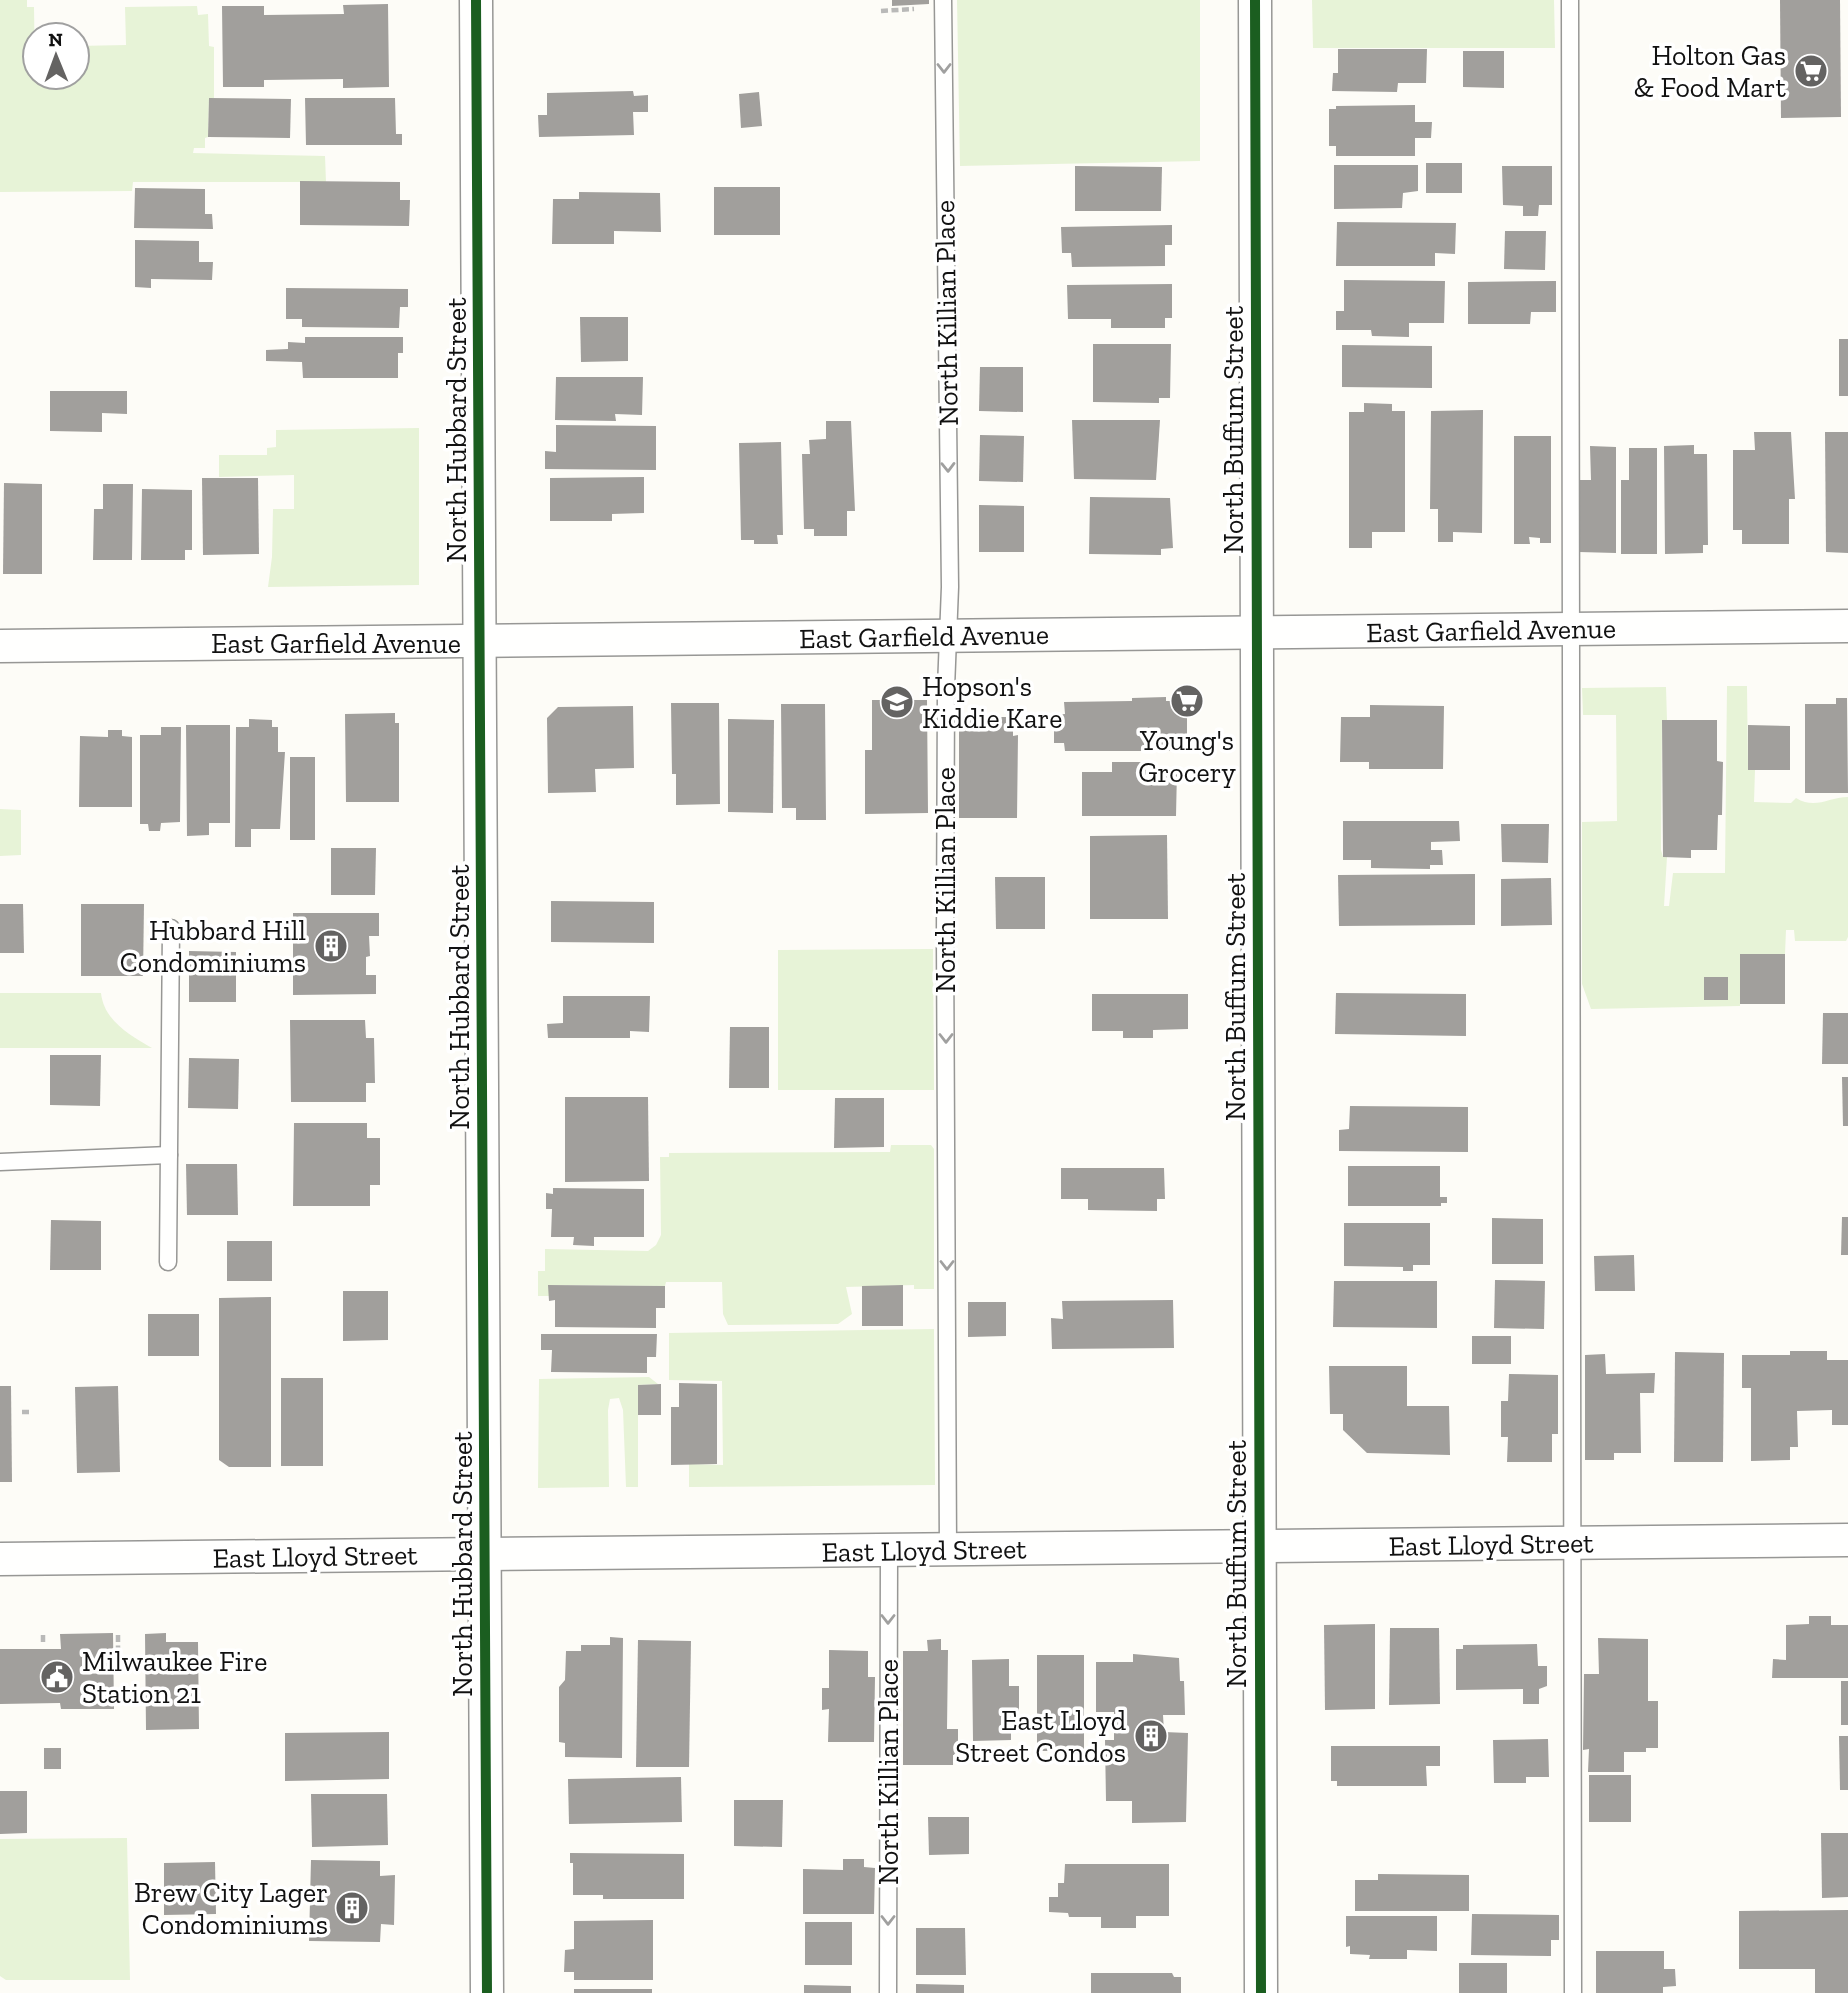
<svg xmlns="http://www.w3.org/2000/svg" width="1848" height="1993" viewBox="0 0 1848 1993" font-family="'Zilla Slab',serif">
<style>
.green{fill:#e7f3d7}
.building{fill:#a19f9c}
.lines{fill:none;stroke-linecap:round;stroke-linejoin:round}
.lane-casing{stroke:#979795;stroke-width:19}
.street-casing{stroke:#979795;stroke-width:35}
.path{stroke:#b9b9b8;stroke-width:4.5;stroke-dasharray:7 3.5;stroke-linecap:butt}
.lane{stroke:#fffffe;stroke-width:16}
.street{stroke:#fffffe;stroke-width:32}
.cycleway-casing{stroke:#fff;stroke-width:15}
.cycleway{stroke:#1b5e20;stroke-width:10}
.oneway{stroke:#a0a09f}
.labels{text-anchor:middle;stroke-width:7;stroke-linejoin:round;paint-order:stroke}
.poi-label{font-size:28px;fill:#111;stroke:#fff;text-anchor:end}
.street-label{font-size:28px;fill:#111;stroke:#fff}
</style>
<rect width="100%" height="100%" fill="#fdfcf7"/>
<!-- green -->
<g class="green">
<path d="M0,0h27v7h7l1,70h42v-31l49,-1 -1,-38 72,-1 1,9 10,-1 1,32 5,1v51h-5l-1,39 -3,1v10h-11l-1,5 132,3 1,26h-193l-1,9 -132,1z"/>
<path d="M957,0h243v161l-240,5z"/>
<path d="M1312,0h242l1,48h-242z"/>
<path d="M419,428v157l-151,2 4,-30 1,-48h21v-34l-75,2v-22h48v-7l9,-1v-17z"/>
<path d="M1727,686h20l1,83 7,1 -1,32 37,1 5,-5c20,12 32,-1 52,-1v140l-2,4h-51l-1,-11h-8l-1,24h-44l-1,52 -149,3 -9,-25v-162l35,-1 -1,-106h-33l-1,-27 84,-1 1,33 -5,1 -1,129 2,7h4l-3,49h5l4,-33h52z"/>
<path d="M0,809l21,1v45l-21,1z"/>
<path d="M933,949l1,141h-156v-140z"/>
<path d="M0,993h101c3,28 29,42 51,55h-152z"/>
<path d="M891,1145h40l3,4v140h-20v-4l-68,2 6,27 -14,10 -110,1 -5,-11 -1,-32h-56l-1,4 -116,-1v11h-11v-25h7v-22l103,2 8,-6 5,-10 -1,-78h9v-4l221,-1z"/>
<path d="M934,1329l1,156 -246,2v-23l34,1 -1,-84 -53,-1v-47z"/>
<path d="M649,1377l9,7 -20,1v102h-12l-3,-77 -4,-12 -9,1 -2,11 1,77 -71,1 1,-109z"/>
<path d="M127,1838l3,142h-124l-6,-4v-137z"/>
</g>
<!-- building -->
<g class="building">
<path d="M892,0h37v4l-37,2z"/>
<path d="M1780,0h60l1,117 -60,1z"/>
<path d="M388,4l1,83 -46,1v-9l-79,1v7h-41l-1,-81h42v9l80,-1 -1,-9z"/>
<path d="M1338,49h89l-1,34h-28l-1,9 -65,-1 1,-18h5z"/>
<path d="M1463,51h41v37l-41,-1z"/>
<path d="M633,91l1,5 14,-1v17h-15l1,23 -95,2 -1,-22h9v-22z"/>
<path d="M759,92l3,34 -21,2 -2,-34z"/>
<path d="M209,98l82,1 -1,39 -82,-1z"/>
<path d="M305,98h90l1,36h6v11h-96z"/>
<path d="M1415,105v17h17l-1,16h-16v18h-79v-10h-7v-37h7v-3z"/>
<rect x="1426" y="163" width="36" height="30"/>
<path d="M1334,165h84v26l-15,2 -1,15 -68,1z"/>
<path d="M1075,166l87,1 -1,44h-86z"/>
<path d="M1502,166h50v39h-13l-1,11h-15v-10l-20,-1z"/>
<path d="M300,181l100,1v18h10l-1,26 -109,-1z"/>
<rect x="714" y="187" width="66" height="48"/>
<path d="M135,188l70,1v25h7l1,15 -79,-1z"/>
<path d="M579,192l81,1 1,39 -47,-1v13h-62l1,-45h26z"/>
<path d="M1337,222l119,1 -1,31 -20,-1v13h-99z"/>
<path d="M1172,225v20h-7v21l-93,1 -1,-14h-9l-1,-26z"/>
<path d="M1505,231h41l-1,39 -41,-1z"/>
<path d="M135,240l64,1v21h14l-1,18 -61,-1v9l-16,-1z"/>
<path d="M1344,280l101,1 -1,42h-35v14l-37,-1 -1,-6h-35v-19h8z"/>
<path d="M1556,281v31h-25l-1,12h-62v-42z"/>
<path d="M1172,284v34h-7v10h-54v-9h-43l-1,-34z"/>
<path d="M286,288l122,1v18h-8l-1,21 -97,-1v-8h-16z"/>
<path d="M580,317h48v44l-47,1z"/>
<path d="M305,337h98v16h-5v25h-95l-1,-16 -36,-1v-11l22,-1v-7l17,1z"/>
<rect x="1839" y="339" width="9" height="57"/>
<path d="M1093,344h78l-1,54h-11v5l-66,-1z"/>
<path d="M1342,345l90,1v42l-90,-1z"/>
<path d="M980,367h43v45l-44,-1z"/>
<path d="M556,377h87l-1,38 -27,-1 1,7 -61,-1z"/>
<path d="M50,391h77v23l-25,-1v19l-52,-1z"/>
<path d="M1364,403l28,1v7h13v121h-33v16h-23v-136h15z"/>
<path d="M1483,410l-1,123 -29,-1v10h-15v-33h-8l1,-98z"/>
<path d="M1072,420h88l-4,60 -82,-1z"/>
<path d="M826,421h25l4,90h-8v25h-33v-7h-10l-2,-75h8l-1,-14 17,-1z"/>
<path d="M556,425l100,1v44l-111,-1v-18l11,1z"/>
<path d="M1754,432h37l4,67h-6v45h-47v-14h-9v-80h22z"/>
<path d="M1825,432h23v121l-22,-1z"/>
<path d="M980,435l44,1 -1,46 -44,-1z"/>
<path d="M1514,436h37v107h-11v-5l-11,-1 1,7h-16z"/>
<path d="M781,442l2,93h-6l1,9h-24v-4h-13l-2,-97z"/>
<path d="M1694,445v9h13l1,91h-5v8l-38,1 -1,-108z"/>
<path d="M1590,446l26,1v106l-37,-1v-72h12z"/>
<path d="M1629,448h28v106h-36v-74h8z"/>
<path d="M644,477v36l-32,1v7h-62v-43z"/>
<path d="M202,478h56l1,76 -56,1z"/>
<path d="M4,483l38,1v90h-39z"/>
<path d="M103,484h30l-1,76h-39l1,-51h9z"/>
<path d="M142,489l50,1v60h-7v10h-44z"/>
<path d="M1090,497l80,1 3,50 -12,1v6l-72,-1z"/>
<path d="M979,505l45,1v46h-45z"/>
<path d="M1166,697v4h21v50h-122l-1,-8h-10v-28l11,-1 -1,-12 68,-1v-3z"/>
<path d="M1836,698h11l1,95h-43v-89h31z"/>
<path d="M872,700h55l1,113 -63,1v-64h7z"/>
<path d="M671,703h48l1,101 -44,1v-31h-4z"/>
<path d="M781,704h44l1,116h-30v-12h-14z"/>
<path d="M1370,705l74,1 -1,63h-74v-7h-29l1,-45h29z"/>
<path d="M633,706l1,62 -39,1 1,23 -48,1 -1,-75 11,-11z"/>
<path d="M395,713v10h4v79h-53l-1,-88z"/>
<path d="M959,717h54v19l5,-1 -1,83h-58z"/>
<path d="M249,719l23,1v7h6v25h7l-5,77h-29v18h-16l1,-120h13z"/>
<path d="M728,719l46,1 -1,93 -45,-1z"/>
<path d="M1662,720h55v41l6,1 -1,53h-4l-1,35h-26v8l-28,-1z"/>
<path d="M186,725h44v98h-21v12l-22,1z"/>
<path d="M1748,725l42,1v44h-42z"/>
<path d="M161,727h20l-1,95 -19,1 -1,8h-11l-1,-7h-8v-89h21z"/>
<path d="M108,730h14v6l10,1v70h-53l1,-71 28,1z"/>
<rect x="290" y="757" width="25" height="83"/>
<path d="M1112,762h34v8h31l-1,46h-94v-44h30z"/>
<path d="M1343,821h116l1,20 -29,1v8h11l1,15h-13v4l-59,-1v-8h-28z"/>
<path d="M1501,824h48l-1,39 -46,-1z"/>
<path d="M1167,835l1,84h-78v-83z"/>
<path d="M331,848h45l-1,47h-44z"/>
<path d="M1475,874v51l-136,1 -1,-51z"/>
<path d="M995,877h50v52h-49z"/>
<path d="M1551,878l1,47 -51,1v-47z"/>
<path d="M551,901l103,1v41l-103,-1z"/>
<path d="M0,904h23l1,49h-24z"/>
<path d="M81,904h63l-1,72h-62z"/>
<path d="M293,913h86v23h-10l1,20 -4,1v18h10v19l-83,1z"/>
<path d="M189,951l47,1v50h-47z"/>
<rect x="1740" y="954" width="45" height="50"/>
<rect x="1704" y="977" width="24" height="23"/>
<path d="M1336,993l130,1v42l-131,-2z"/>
<path d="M1092,994h96v35l-35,1v8h-30v-7h-31z"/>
<path d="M563,996h87l-1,36 -19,-1v7h-82l-1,-14 16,-1z"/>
<path d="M1823,1013h25v51h-26z"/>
<path d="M290,1020h75l1,18h8l1,45h-9v19h-75z"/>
<path d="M730,1027h39v61h-40z"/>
<path d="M50,1055h51l-1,51 -50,-1z"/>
<path d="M189,1058l50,1 -1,50 -50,-1z"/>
<path d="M1842,1077h6v49h-5z"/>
<path d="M565,1097h83l1,84 -84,1z"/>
<path d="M835,1098h49v49l-50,1z"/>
<path d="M1350,1106l118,1v45l-129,-1v-21l10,-1z"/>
<path d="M294,1123h73v15h13v47h-10v21h-77z"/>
<path d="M186,1164h51l1,51h-51z"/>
<path d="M1348,1166h92v31h7v6h-6v3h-93z"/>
<path d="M1061,1168h103l1,31h-8v12l-69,-1v-11h-27z"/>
<path d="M553,1188l91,1v48h-50v9l-21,-1 1,-8h-23l1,-28h-6v-16l7,1z"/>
<path d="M1842,1217h6v38h-7z"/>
<path d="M1492,1218l51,1v45h-51z"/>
<path d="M51,1220l50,1v49h-51z"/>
<path d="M1344,1223h86v42h-17v6h-10v-4l-59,-1z"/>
<rect x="227" y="1241" width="45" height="40"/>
<path d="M1634,1255l1,36h-40l-1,-35z"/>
<path d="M1495,1280l50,1 -1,48 -50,-1z"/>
<path d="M1334,1281h103v47l-104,-1z"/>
<path d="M548,1285l117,1v22h-9v20l-101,-1v-27l-6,1z"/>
<path d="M903,1285v41h-41v-40z"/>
<path d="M343,1291h45v49l-45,1z"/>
<path d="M271,1297v170h-42l-10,-7v-162z"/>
<path d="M1173,1300l1,48 -122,1 -1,-31 12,1 -1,-18z"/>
<path d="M968,1302h38v34l-38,1z"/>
<rect x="148" y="1314" width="51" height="42"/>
<path d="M541,1334h116l-1,23h-9v16l-96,-1 1,-22h-11z"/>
<rect x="1472" y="1336" width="39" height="28"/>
<path d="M1790,1351h37v9h21v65h-16v-15l-35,1 1,36h-8v13l-39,1v-73h-9v-33h48z"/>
<path d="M1675,1352l49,1 -1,109h-49z"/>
<path d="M1605,1354l1,20 49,-1 -1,20h-14l1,60h-27v7h-29v-105z"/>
<path d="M1329,1366h78v40h42l1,49 -83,-2 -24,-23v-16h-13z"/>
<path d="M1509,1374l49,1v59h-6v28h-45l1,-25h-7v-36h7z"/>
<rect x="281" y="1378" width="42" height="88"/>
<path d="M679,1383l38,1v80l-46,1v-58h8z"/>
<path d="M661,1384v31h-23v-30z"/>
<path d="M0,1386h11l1,96h-12z"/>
<path d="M118,1386l2,86 -43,1 -2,-86z"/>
<path d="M1809,1616h22v9h17v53h-76l1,-19 13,1v-35l23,-1z"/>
<path d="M1375,1624v85l-50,1 -1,-85z"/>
<path d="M1390,1628h49l1,76 -51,1z"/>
<path d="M113,1633l1,76h-53l-1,-6 -60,1v-55h61l-1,-15z"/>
<path d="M166,1633v9h32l1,87 -53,1 -1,-96z"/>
<path d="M610,1637l13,1 -1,120 -57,-1v-14l-6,-1v-55l6,-7 1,-29h15v-6h29z"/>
<path d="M1598,1638l50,1v62h10v47h-12v4h-22v20h-36l1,-23 -6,1 1,-76h15z"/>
<path d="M941,1639v11h7l-1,79h11v26h-5v10h-50v-114h25l-1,-11z"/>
<path d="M638,1640l53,1 -2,126h-53z"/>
<path d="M1537,1644l1,22h9v20l-8,3v15h-16v-15l-67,1v-41h7v-4z"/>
<path d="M829,1650l39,1v26h7l-1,65h-46l1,-33 -7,1v-22h7z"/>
<path d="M1133,1654l46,4 1,23h4l1,34h-22l1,17 24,1 -2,89 -54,1v-22h-26l-1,-61h9v-28h-18v-50h37z"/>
<rect x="1037" y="1655" width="47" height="96"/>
<path d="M1009,1659v27h10v31h-8v23l-38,1 -1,-81z"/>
<rect x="1841" y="1681" width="7" height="44"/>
<path d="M389,1732v47l-104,2v-48z"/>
<path d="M1839,1736h9v54h-8z"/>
<path d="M1548,1739l1,38h-23v6h-32l-1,-43z"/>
<path d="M1331,1746h109v20h-14l1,20h-90v-5h-6z"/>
<rect x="44" y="1748" width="17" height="21"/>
<rect x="1589" y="1775" width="42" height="47"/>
<path d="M681,1777l1,45 -113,2 -1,-45z"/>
<path d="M0,1791h27v42l-27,1z"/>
<path d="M311,1794h76l1,51 -76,2z"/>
<path d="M734,1800h49l-1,47 -48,-1z"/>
<path d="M928,1817h41v37l-40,1z"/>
<path d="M1821,1833h27v64l-26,1z"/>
<path d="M570,1853l114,1v45h-81v-4h-30v-32h-3z"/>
<path d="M843,1859h21v8l11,1 -1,46h-71v-45l40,1z"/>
<path d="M311,1860l69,1v15l15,-1 -1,50 -13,-1 -1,18 -71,-1z"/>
<path d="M215,1862l1,52 -52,1v-52z"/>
<path d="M1065,1864h104v52h-33v12h-35v-11h-32l-1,-4 -19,-1v-15h9v-14h6z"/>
<path d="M1378,1874l91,1v36h-114v-31h23z"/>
<path d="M1848,1910v83h-33v-24h-76v-58z"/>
<path d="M1472,1914l87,1v25h-8v16l-80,-1z"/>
<path d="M1346,1916h91v35l-30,-1v9h-38l1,-4 -20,-1v-8l-4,1z"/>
<path d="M653,1920v60h-79v-8h-10l1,-22 9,-1v-28z"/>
<rect x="805" y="1922" width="47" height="43"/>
<path d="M916,1928h49l1,47h-50z"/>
<path d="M1596,1951h68v18h11l1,17 -13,1v6h-67z"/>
<rect x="1459" y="1963" width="48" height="30"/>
<path d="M1091,1973h81l2,4h7v16h-90z"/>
<path d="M916,1984l48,1v8h-48z"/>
<path d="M804,1985l47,1v7h-47z"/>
<rect x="574" y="1989" width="78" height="4"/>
</g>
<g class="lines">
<defs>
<g id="lane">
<path d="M943,0l7,587 -4,101 -1,250 3,612"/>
<path d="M1570,0l3,1993"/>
<path d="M0,1162l169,-7"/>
<path d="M168,1262l3,-334"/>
<path d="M888,1993l1,-442"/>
</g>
<g id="street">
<path d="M476,0l11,1993"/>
<path d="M1255,0l6,1993"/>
<path d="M0,646l1848,-20"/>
<path d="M0,1559l1848,-19"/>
</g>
</defs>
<!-- lane casing -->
<use href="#lane" class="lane-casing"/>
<!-- street casing -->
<use href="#street" class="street-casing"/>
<!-- path -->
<g class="path">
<path d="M881,11l33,-2"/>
<path d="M22,1412h8"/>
<path d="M43,1635v10"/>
<path d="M118,1635v14"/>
</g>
<!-- lane -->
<use href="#lane" class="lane"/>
<!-- street -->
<use href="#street" class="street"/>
<defs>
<g id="cycleway">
<path d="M476,0l11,1993"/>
<path d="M1255,0l6,1993"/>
</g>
</defs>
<!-- cycleway casing -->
<use href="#cycleway" class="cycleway-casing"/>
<!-- cycleway -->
<use href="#cycleway" class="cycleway"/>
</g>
<!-- one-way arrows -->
<defs><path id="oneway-chevron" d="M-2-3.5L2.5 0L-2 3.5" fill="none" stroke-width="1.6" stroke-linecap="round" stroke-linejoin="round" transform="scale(1.75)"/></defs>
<g class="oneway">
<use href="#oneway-chevron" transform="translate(944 68) rotate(90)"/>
<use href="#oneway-chevron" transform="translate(948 467) rotate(89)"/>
<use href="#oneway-chevron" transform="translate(946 1038) rotate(90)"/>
<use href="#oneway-chevron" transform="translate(947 1265) rotate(90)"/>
<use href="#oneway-chevron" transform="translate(888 1619) rotate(90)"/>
<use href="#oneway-chevron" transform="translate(888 1920) rotate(90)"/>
</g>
<!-- icons -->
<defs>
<symbol id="supermarket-disc" viewBox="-11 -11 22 22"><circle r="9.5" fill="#646362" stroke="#fff"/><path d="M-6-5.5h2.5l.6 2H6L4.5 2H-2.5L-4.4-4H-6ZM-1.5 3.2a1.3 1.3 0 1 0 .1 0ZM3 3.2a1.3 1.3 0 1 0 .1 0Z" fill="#fff"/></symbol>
<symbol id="school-disc" viewBox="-11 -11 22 22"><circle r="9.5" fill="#646362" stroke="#fff"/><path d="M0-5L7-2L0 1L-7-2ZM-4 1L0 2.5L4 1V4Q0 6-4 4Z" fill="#fff"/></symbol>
<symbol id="building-disc" viewBox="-11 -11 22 22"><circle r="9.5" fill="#646362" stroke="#fff"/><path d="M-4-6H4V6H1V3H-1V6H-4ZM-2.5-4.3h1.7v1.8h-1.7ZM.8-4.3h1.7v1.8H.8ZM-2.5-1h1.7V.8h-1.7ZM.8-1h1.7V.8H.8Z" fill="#fff"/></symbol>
<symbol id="civic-disc" viewBox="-11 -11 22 22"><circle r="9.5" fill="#646362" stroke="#fff"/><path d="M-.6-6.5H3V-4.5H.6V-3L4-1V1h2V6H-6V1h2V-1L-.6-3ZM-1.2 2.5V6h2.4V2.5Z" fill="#fff"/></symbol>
</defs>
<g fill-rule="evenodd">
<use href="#supermarket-disc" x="1792" y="52" width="38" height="38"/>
<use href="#supermarket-disc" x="1168" y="682" width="38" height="38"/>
<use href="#school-disc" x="878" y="683" width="38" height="38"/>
<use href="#building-disc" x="312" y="927" width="38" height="38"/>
<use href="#civic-disc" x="38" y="1658" width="38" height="38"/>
<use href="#building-disc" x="1132" y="1717" width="38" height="38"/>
<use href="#building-disc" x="333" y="1889" width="38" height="38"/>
</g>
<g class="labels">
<!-- poi labels -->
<g class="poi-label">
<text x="1786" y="65">Holton Gas<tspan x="1786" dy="32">&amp; Food Mart</tspan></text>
<text x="922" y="696" text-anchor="start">Hopson's<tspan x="922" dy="32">Kiddie Kare</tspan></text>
<text x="1187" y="750" text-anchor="middle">Young's<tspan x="1187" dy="32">Grocery</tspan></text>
<text x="306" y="940">Hubbard Hill<tspan x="306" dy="32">Condominiums</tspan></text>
<text x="82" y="1671" text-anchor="start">Milwaukee Fire<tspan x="82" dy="32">Station 21</tspan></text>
<text x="1126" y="1730">East Lloyd<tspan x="1126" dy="32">Street Condos</tspan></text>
<text x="328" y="1902">Brew City Lager<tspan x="328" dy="32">Condominiums</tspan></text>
</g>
<!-- street labels -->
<g class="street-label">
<text transform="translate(946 313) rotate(-91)" y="10">North Killian Place</text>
<text transform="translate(456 430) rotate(-90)" y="10">North Hubbard Street</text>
<text transform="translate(1233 430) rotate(-90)" y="10">North Buffum Street</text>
<text transform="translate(1491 630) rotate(-1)" y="10">East Garfield Avenue</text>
<text transform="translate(924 636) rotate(-1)" y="10">East Garfield Avenue</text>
<text x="336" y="653">East Garfield Avenue</text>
<text transform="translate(945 880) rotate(-90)" y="10">North Killian Place</text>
<text transform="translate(459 997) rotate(-90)" y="10">North Hubbard Street</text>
<text transform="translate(1235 997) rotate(-90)" y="10">North Buffum Street</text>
<text transform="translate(1491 1544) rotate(-1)" y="10">East Lloyd Street</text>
<text transform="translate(924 1550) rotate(-1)" y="10">East Lloyd Street</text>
<text transform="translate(315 1556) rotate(-1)" y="10">East Lloyd Street</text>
<text transform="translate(462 1564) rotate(-90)" y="10">North Hubbard Street</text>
<text transform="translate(1236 1564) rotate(-90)" y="10">North Buffum Street</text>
<text transform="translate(888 1772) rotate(-90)" y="10">North Killian Place</text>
</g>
</g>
<!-- north arrow -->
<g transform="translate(56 56) rotate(359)"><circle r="33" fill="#ffffff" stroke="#a0a0a0" stroke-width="2"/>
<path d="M0-5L12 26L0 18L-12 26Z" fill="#646362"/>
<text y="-10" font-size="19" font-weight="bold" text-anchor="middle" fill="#111111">N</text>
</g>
</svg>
